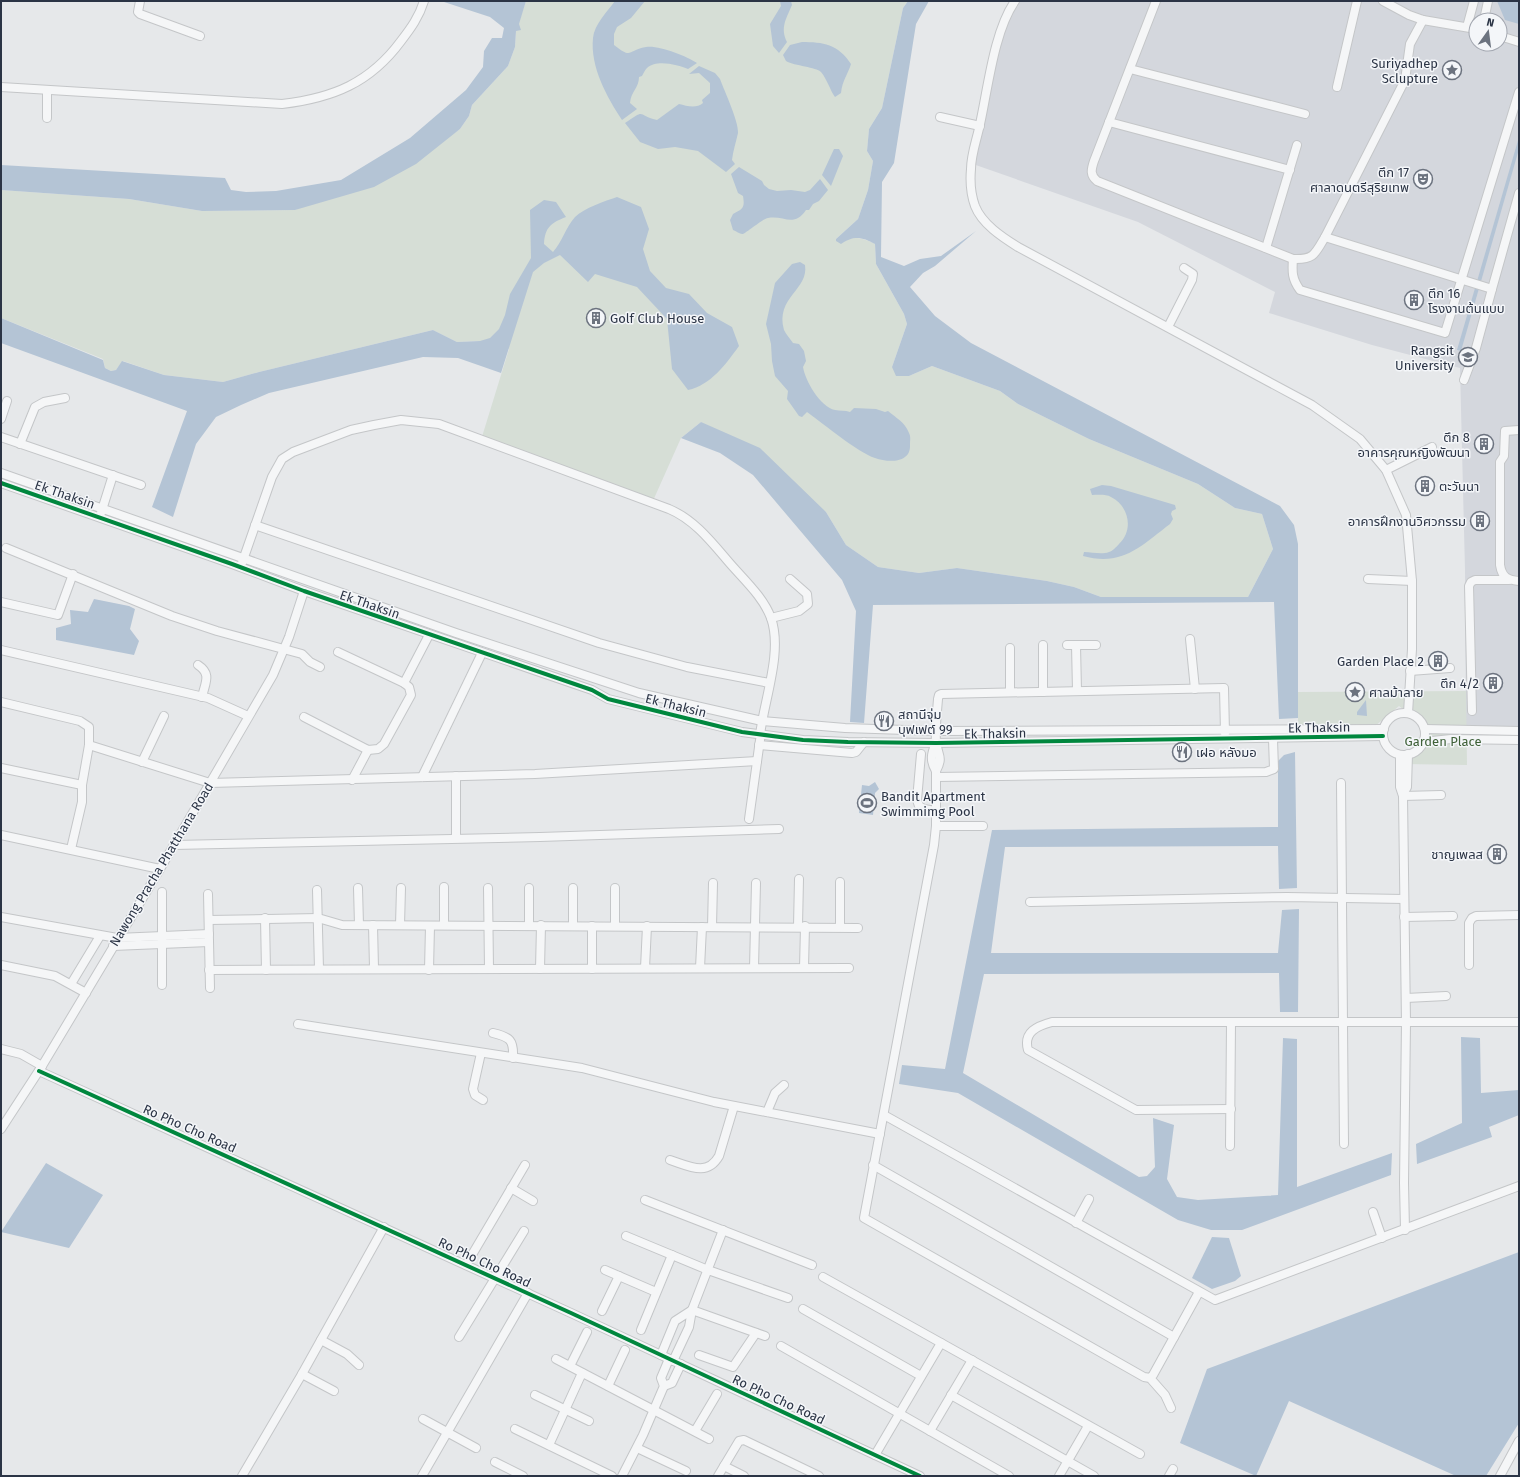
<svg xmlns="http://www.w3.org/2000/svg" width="1520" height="1477" viewBox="0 0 1520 1477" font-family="'Fira Sans','Noto Sans Thai',sans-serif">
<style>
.built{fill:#d4d7dd;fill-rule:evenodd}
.green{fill:#d6ded6}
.water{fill:#b4c4d5}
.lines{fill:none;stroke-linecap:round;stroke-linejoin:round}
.minor-casing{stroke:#c4c6c8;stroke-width:10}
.minor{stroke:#f5f6f7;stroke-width:8}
.cycleway-casing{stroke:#f4f6f9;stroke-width:6}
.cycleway{stroke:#00873e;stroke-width:4}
.labels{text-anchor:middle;stroke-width:3;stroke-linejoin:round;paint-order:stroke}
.poi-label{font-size:13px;fill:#2b3445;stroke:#f4f6f9;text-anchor:end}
.street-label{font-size:13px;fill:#2b3445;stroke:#f4f6f9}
.park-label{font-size:13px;fill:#3f6138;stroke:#f4f6f9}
</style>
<rect width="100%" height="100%" fill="#e6e8ea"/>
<!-- built -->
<path class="built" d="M1013,1h506v734l-53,-7 -1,-158 -5,-202 -88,-23 -103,-32 6,-21 -137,-70 -168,-59 4,-26zM1476,20h24v24h-24z"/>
<!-- green -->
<g class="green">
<path d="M526,1h382l-5,7 -21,100 -13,21 -2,22 6,10 -5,29 -10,29 -22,20v2c17,-4 24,-5 39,3l1,20 28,50 3,10 -15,43 17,9 23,-10 68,25 18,13 71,35 109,45 37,24 27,6 11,35 -25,48h-147l-27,-10 -27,-6 -90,-13 -38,5 -41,-6 -32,-22 -20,-33 -125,-90 -20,16 -29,65 -171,-63 28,-91 -29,-8 -23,1 -24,-12 -174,42 -36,10 -59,-7 -41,-14 -7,9 -5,1 -6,-3 -2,-9 -102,-41v-128l128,9 73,12 93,-1 158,-76 7,-5 9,-13 3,-11 36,-39 7,-19 1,-16z"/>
<path d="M1466,691l1,74 -63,-1 22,-38 -27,-20 -24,20 -77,1v-35z"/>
</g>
<!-- water -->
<g class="water">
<path d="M441,1h85l-7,23 2,6 -5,1 -1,16 -7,19 -36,39 -3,11 -9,13 -44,35 -42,23 -79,23 -93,1 -73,-12 -128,-9v-25l224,13 6,12 15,2 30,-1 65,-11 69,-42 56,-48 17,-23 1,-16 8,-13h10l2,-10 -14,-11z"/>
<path d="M615,1h30l-14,17 -14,9 -3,7v11c19,15 13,5 32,2 13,-2 40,9 51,16l-9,6c-10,-4 -31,-10 -41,-1 -2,2 -4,6 -5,8l-3,1c0,11 -8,14 -9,26l7,6 -15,11c-15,-23 -32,-53 -29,-82 1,-13 14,-26 22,-37z"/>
<path d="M780,1h11l1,4c-6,14 -12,23 -5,37l-8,11 -6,-7 -3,-22 11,-18z"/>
<path d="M908,1h21l-13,23 -22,139 -12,19 -1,75 23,9 16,-7 21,-3 35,-25 -41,35 -12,7 -13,14 25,29 36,27 309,163 14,19 4,19v174l-19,1 -5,-117 -401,3 -9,118 -14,-1 6,-111 -14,-31 -89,-105 -33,-22 -39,-15 20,-16 59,26 66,64 20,33 32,22 41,6 38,-5 90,13 27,6 27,10h147l25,-48 -11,-35 -27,-6 -37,-24 -109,-45 -71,-35 -18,-13 -68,-25 -23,10h-13l-4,-9 15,-43 -3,-10 -28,-50 -1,-20c-13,-7 -21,-9 -34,0l-5,-3v-2l22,-20 10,-29 5,-29 -6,-10 2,-22 13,-21 21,-100z"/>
<path d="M1497,1h22v23l-14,-4z"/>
<path d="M802,42c21,0 36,2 49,22 -3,10 -9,17 -10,29l-6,4c-5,-7 -8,-18 -14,-25 -5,-5 -26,-6 -35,-11l-3,-6 7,-10z"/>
<path d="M699,66l16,7 5,6c4,11 19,43 18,54 -2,9 -5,18 -6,27l3,4 -9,8 -28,-21 -23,-4 -17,2 -18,-7 -15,-19c22,-15 11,-8 32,-3l22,-16c8,2 17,5 24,-1l-1,-3 8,-7v-10l-11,-10 -10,1z"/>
<path d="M1519,137v12l-58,202 -4,-1z"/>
<path d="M834,149h5l4,7 -12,30 -9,-11z"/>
<path d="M739,167l23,14 2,4 5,4 8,2 14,-1 14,2 5,-2 10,-11 8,11 -9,11 -6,3 -4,6h-3c-12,18 -22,5 -38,8 -6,1 -24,17 -26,16 -2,0 -6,-3 -9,-4l-3,-10 3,-6c10,-5 12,-6 10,-18l-5,-3 -7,-19z"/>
<path d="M617,197l24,10 8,22 -6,20 7,22 16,17 23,6 18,19 25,14 7,19c-13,18 -28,39 -51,44l-16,-21 -5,-50 -30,-32 -42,-13 -7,8 -28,-27 -16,8 -11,9 -32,101 -43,-15 -35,-1 -154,36 -28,12 -25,12 -20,27 -23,73 -21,-10 35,-96 -186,-68v-25l102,42 2,8 6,3 5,-1 6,-9 42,14 59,7 36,-10 174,-42 24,12 23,-1 10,-3 9,-9 6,-14 5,-21 21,-36 -1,-48 14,-10 12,2 10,15c-15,6 -21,10 -22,27l9,8c9,-10 13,-25 22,-35 9,-9 30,-16 42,-20z"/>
<path d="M800,262l5,3c4,25 -30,32 -21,65 2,4 6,9 9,13l6,1 5,7 2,10 -3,6c2,13 17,40 32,43 5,1 10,0 15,2l4,-4 22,1 9,3 3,-1c8,7 17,11 21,22 2,4 1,7 1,12 1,18 -21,18 -35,13 -18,-6 -51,-34 -68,-46l-5,5 -3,-1 -12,-17 1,-8 -13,-15 -3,-15 -1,-17 -5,-20 9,-41 17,-19z"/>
<path d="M1102,485l9,1 64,19 1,4 -4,2 -1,3 2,5 -3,5c-29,22 -48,43 -87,32l1,-4c9,0 17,3 25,0 4,-1 7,-5 10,-8 15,-14 10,-38 -8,-47 -5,-3 -13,-2 -19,-2l-2,-6z"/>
<path d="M94,599l35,7 6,3 -5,20 9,12 -5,14 -78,-15v-12l15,-4 -1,-14 18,2z"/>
<path d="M1366,700l1,16 -10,-1v-3z"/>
<path d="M1295,752l2,136 -18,1 -1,-43 -273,1 -14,106h287l4,-43 17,-1 -1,103h-18l-1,-39 -295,1 -21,99 176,104 8,-1 8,-9 -2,-49 21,7 -7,54 10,18 21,3 80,-5 5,-157 14,1v148l95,-34 -1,22 -149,55h-31l-33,-10 -220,-127 -59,-9 3,-19 43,4 47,-239 286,-3v-66l6,-6z"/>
<path d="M875,782l4,7 -4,4 -2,22 -14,-2 3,-28 7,1z"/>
<path d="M1461,1037l19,1 1,55 38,-3v25l-30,12 3,10 -75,27 -1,-20 46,-21z"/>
<path d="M46,1163l57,32 -34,53 -68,-16z"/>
<path d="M1212,1237l17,1 12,38 -6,5 -23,8 -20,-11z"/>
<path d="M1519,1252v171l-33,53h-30l-167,-75 -33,75 -76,-33 27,-74z"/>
</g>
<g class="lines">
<defs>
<g id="minor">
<path d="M140,1l-2,11 2,2 60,22"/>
<path d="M1015,1c-21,30 -27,87 -35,123 -3,15 -9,30 -9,45 -1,11 0,26 4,37 7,18 27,31 43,41l294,158 48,34 26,31 20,45 6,66v68l-4,64"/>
<path d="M1156,1l-62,160c-3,9 -4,14 3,20l196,78c21,1 22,-5 32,-22l80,-157 5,-36 13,-24"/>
<path d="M1383,1l26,14 14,5 53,9"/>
<path d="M1484,20l4,-19"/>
<path d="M1467,27l7,-26"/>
<path d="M1500,36l19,6"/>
<path d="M1130,69l175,45"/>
<path d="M1,87l281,17c51,-6 88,-21 119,-63 10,-13 18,-24 23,-40"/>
<path d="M1337,87l20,-86"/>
<path d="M47,90v28"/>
<path d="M940,117l40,9"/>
<path d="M1109,122l181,48"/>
<path d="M1325,237l167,52 -16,59 -12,32"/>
<path d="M1266,248l31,-103"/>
<path d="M1293,259c-1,13 -1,20 7,31l145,43 74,-241"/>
<path d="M1492,289l27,-96"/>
<path d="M1168,327l24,-47 1,-6 -9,-6"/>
<path d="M1,419l6,-18"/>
<path d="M1519,430l-14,1 -1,25 -4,6v103c2,12 7,15 19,16"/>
<path d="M1,437l140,48"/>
<path d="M20,444l15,-37 9,-5 21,-4"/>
<path d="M1386,470l46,-23"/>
<path d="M1,473l455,160 183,60 123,28 83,7 91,3 448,-2"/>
<path d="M1,483l231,81 72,27 288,99 16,9 134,33 61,8 45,2 88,1 447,-7"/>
<path d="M101,513l12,-38"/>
<path d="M255,525l344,118 88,24 82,16"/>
<path d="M6,548l166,68 45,15 85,23 8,8 10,5"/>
<path d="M242,563l30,-86 10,-18 11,-7 58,-22 23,-5 27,-5 38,4 230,85c24,10 41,31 58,51 15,18 36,36 44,58 12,34 -7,82 -11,117"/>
<path d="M1368,579l44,2"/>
<path d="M1,602l57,13 15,-41"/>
<path d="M771,618l28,-7 9,-7 -1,-10 -17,-15"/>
<path d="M1190,639l5,50"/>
<path d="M1043,645v47"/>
<path d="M1067,645h29"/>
<path d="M1076,645l1,46"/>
<path d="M1,650l207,48 40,18"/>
<path d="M198,665c14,9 7,18 4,32"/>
<path d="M1410,671l40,-3"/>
<path d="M404,683l25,-48"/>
<path d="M1010,692v-44"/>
<path d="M1,702l79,19 9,6v18l-7,40v17l-11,47"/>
<path d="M1472,711l-3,-125 2,-4 4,-2h34"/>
<circle cx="1404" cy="734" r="21"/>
<path d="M304,717l64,33 10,-1 6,-5 27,-49 -2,-8 -5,-4 -66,-31"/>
<path d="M1425,729l94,2"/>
<path d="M1423,742l28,-3 68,1"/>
<path d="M936,743c-5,11 -6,18 0,28v55l-2,19 -70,373 280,159 6,1 15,17 6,13"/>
<path d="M89,745l121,38 325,-9 222,-13"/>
<path d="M759,745l93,8 4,-1 8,-10"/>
<path d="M921,754l-4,46 2,6 5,3 11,2"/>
<path d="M1400,755v32l3,9 3,227 -2,160 1,47"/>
<path d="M142,762l22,-46"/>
<path d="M1,768l81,17"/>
<path d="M936,771c8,-15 1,-16 0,-30 -1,-14 1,-28 2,-42l1,-4 2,-1 283,-6 1,45"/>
<path d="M422,777l60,-124"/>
<path d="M936,777l330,-5 8,-3 -1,-30"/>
<path d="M352,780l16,-30"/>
<path d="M1341,783l3,361"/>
<path d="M1403,794l4,-7 1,-33"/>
<path d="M1403,796l38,-1"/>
<path d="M749,819l11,-79"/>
<path d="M936,826h47"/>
<path d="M1,835l159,34"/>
<path d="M456,838v-62"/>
<path d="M174,845l366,-8 239,-8"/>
<path d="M358,888l1,37"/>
<path d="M488,888l1,81"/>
<path d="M529,888v38"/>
<path d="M317,890l2,79"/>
<path d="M162,892v93"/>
<path d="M208,894l2,94"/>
<path d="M1030,902l257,-5 117,2"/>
<path d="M1,917l116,21 92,-4"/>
<path d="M1404,917l49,-1"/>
<path d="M265,918l1,52"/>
<path d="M209,920l109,-2 24,7 516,3"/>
<path d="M373,925l1,43"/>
<path d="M400,925l1,-37"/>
<path d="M444,925v-38"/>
<path d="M573,926v-38"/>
<path d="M592,926v43"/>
<path d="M615,926v-38"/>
<path d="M798,926l1,-47"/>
<path d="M712,927l1,-44"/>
<path d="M840,927v-45"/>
<path d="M113,946l96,-4"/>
<path d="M1,965l54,11 31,17"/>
<path d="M1469,965v-42l3,-5 4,-2 43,-1"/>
<path d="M645,968l2,-42"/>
<path d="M700,968l2,-41"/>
<path d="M754,968l2,-85"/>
<path d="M804,968l1,-42"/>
<path d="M540,969l1,-44"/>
<path d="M209,970l640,-2"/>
<path d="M429,970l1,-44"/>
<path d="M71,984l29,-48"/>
<path d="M1406,998l40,-2"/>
<path d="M298,1024l284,44 132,34 166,32"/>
<path d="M493,1033c17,4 21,7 20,25"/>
<path d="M1,1049l20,5 21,12"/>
<path d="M481,1053l-8,36 2,6 8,5"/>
<path d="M39,1071l532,242 349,163"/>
<path d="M1231,1109l-95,1 -108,-60c-5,-18 9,-24 24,-28h467"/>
<path d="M767,1112l8,-19 9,-8"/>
<path d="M884,1115l331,185 304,-114"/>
<path d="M1,1129l41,-63 118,-197 113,-194 16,-38 15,-46"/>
<path d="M1230,1146l1,-123"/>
<path d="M670,1160c19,6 37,17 49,-4l15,-50"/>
<path d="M873,1165l301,172"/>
<path d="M511,1188l22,13"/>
<path d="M645,1200l167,65"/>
<path d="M1373,1212l9,26"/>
<path d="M1076,1223l13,-24"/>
<path d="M723,1230l-31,80 73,26"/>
<path d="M626,1236l82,34 80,28"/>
<path d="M466,1265l59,-100"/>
<path d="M605,1270l51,22"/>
<path d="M823,1277l317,177"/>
<path d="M803,1309l118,67"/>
<path d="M602,1311l17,-35"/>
<path d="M641,1330l31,-75"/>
<path d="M459,1337l65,-106"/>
<path d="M321,1340l26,14 12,11"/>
<path d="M781,1346l228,130"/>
<path d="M661,1355l14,-34 17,-11 -3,17 -16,34"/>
<path d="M699,1355l34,12 23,-34"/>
<path d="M556,1359l153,80"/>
<path d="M570,1366l17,-34"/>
<path d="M302,1374l32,17"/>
<path d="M1150,1378l3,-3 46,-83"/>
<path d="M608,1386l17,-36"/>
<path d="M664,1386l8,-3 9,-19"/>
<path d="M535,1395l54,26"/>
<path d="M951,1395l143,81"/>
<path d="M423,1419l53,29"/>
<path d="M515,1429l97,47"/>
<path d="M695,1431l22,-37"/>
<path d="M930,1431l42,-71"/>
<path d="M549,1445l33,-72"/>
<path d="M637,1448l49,23"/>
<path d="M875,1455l66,-112"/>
<path d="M495,1462l28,14"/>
<path d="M724,1466l20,10"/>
<path d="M242,1476l60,-102 82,-147"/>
<path d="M422,1476l106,-183"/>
<path d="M622,1476l21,-41 21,-49 -3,-8 8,-19"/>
<path d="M718,1476l21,-35 5,-1 75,36"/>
<path d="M1059,1476l29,-50"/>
<path d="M1169,1476l4,-7"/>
<path d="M1500,1476l19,-35"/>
</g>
</defs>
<!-- minor casing -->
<use href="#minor" class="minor-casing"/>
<!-- minor -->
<use href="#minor" class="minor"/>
<defs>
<g id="cycleway">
<path d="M1,483l231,81 72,27 288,99 16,9 134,33 61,8 45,2 88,1 447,-7"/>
<path d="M39,1071l532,242 349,163"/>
</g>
</defs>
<!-- cycleway casing -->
<use href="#cycleway" class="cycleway-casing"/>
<!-- cycleway -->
<use href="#cycleway" class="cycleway"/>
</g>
<!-- icons -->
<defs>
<symbol id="sight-ring" viewBox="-11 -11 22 22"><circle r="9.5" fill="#f4f6f9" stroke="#6c737f" stroke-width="1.5"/><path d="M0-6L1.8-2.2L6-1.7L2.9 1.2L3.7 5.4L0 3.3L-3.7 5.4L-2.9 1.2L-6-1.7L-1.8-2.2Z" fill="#6c737f"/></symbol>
<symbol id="theatre-ring" viewBox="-11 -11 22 22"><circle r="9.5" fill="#f4f6f9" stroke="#6c737f" stroke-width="1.5"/><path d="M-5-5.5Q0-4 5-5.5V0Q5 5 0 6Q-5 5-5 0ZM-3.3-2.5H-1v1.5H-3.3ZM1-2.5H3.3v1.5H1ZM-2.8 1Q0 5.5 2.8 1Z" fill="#6c737f"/></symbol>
<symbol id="building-ring" viewBox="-11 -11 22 22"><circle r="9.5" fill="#f4f6f9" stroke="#6c737f" stroke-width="1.5"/><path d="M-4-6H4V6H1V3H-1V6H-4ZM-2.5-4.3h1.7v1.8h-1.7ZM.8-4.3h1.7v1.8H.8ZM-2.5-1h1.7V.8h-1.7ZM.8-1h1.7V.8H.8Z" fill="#6c737f"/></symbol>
<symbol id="university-ring" viewBox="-11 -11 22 22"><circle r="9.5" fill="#f4f6f9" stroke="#6c737f" stroke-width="1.5"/><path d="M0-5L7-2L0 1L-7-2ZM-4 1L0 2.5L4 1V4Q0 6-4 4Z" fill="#6c737f"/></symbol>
<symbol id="restaurant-ring" viewBox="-11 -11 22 22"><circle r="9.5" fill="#f4f6f9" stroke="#6c737f" stroke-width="1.5"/><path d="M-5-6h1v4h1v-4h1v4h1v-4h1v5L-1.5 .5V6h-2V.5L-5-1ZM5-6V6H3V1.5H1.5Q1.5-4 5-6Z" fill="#6c737f"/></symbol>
<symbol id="stadium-ring" viewBox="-11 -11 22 22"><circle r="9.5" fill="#f4f6f9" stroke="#6c737f" stroke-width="1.5"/><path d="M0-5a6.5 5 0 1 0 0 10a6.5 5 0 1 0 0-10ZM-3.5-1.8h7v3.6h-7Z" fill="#6c737f"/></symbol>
</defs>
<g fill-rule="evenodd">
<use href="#sight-ring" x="1441" y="59" width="22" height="22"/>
<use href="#theatre-ring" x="1412" y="168" width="22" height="22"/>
<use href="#building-ring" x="1403" y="289" width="22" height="22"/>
<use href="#building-ring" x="585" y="307" width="22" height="22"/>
<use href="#university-ring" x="1457" y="346" width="22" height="22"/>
<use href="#building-ring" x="1473" y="433" width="22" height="22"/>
<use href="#building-ring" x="1414" y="475" width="22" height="22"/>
<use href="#building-ring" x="1469" y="510" width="22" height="22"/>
<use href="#building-ring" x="1427" y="650" width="22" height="22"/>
<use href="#building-ring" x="1482" y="672" width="22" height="22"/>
<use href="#sight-ring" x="1344" y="681" width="22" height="22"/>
<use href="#restaurant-ring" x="873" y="710" width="22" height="22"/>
<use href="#restaurant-ring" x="1171" y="741" width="22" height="22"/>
<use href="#stadium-ring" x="856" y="792" width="22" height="22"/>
<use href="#building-ring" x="1486" y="843" width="22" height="22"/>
</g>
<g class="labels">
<!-- poi labels -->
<g class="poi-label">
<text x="1438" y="68">Suriyadhep<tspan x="1438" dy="15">Sclupture</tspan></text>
<text x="1409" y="177">ตึก 17<tspan x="1409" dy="15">ศาลาดนตรีสุริยเทพ</tspan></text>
<text x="1428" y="298" text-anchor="start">ตึก 16<tspan x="1428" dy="15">โรงงานต้นแบบ</tspan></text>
<text x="610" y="323" text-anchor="start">Golf Club House</text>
<text x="1454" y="355">Rangsit<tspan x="1454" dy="15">University</tspan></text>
<text x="1470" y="442">ตึก 8<tspan x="1470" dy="15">อาคารคุณหญิงพัฒนา</tspan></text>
<text x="1439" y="491" text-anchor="start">ตะวันนา</text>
<text x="1466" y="526">อาคารฝึกงานวิศวกรรม</text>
<text x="1424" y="666">Garden Place 2</text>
<text x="1479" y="688">ตึก 4/2</text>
<text x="1369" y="697" text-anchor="start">ศาลม้าลาย</text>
<text x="898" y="719" text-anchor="start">สถานีจุ่ม<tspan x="898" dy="15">บุฟเฟต์ 99</tspan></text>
<text x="1196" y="757" text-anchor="start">เฝอ หลังมอ</text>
<text x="881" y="801" text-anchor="start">Bandit Apartment<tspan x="881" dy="15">Swimmimg Pool</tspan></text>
<text x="1483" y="859">ชาญเพลส</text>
</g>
<!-- street labels -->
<g class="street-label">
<text transform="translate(65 494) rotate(19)" y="5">Ek Thaksin</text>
<text transform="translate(370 604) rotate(19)" y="5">Ek Thaksin</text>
<text transform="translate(676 705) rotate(14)" y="5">Ek Thaksin</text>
<text transform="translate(1319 727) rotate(-1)" y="5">Ek Thaksin</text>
<text transform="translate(995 733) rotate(-1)" y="5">Ek Thaksin</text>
<text transform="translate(161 864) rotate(-59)" y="5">Nawong Pracha Phatthana Road</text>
<text transform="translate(190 1128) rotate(24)" y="5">Ro Pho Cho Road</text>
<text transform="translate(485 1262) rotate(25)" y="5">Ro Pho Cho Road</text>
<text transform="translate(779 1399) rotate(25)" y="5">Ro Pho Cho Road</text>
</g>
<!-- park labels -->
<g class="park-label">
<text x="1443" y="746">Garden Place</text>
</g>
</g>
<!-- border -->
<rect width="1520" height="1477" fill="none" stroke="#2b3445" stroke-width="4"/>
<!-- north arrow -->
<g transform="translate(1488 32) rotate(14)"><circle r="19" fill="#f4f6f9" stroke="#a4a8b1"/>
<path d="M0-3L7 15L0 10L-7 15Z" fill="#6c737f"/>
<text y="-6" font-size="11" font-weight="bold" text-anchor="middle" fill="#2b3445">N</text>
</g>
</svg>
